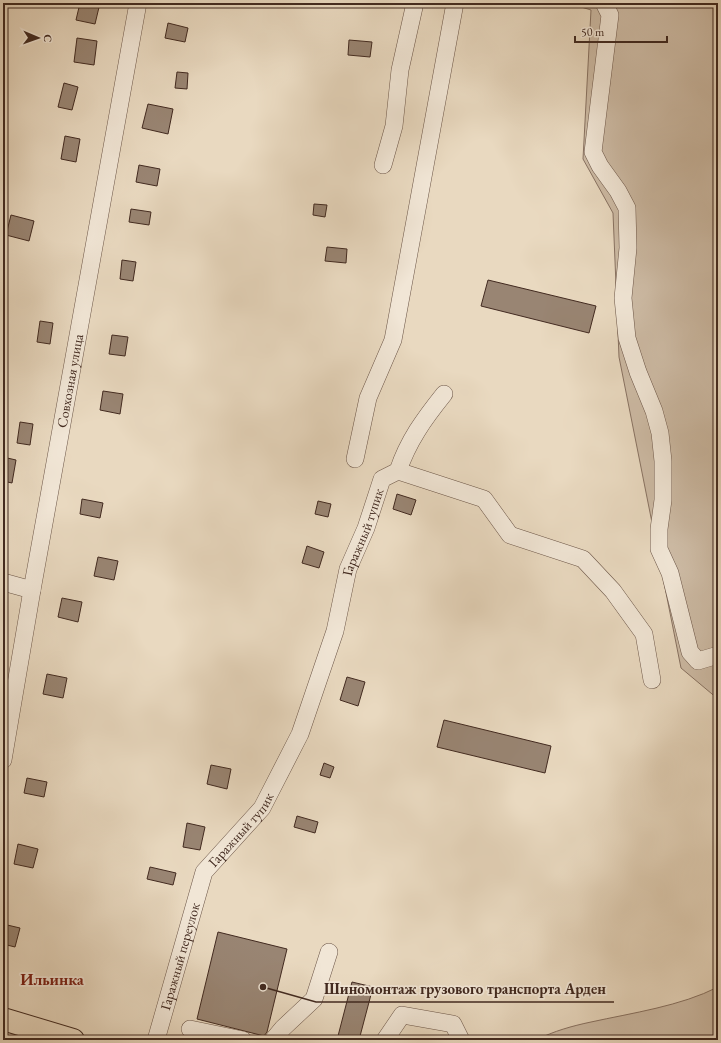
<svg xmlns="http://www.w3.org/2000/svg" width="721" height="1043" viewBox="0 0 721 1043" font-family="'EB Garamond',serif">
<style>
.green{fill:#cdbba5;stroke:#887262}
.building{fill:#998573;stroke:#422a20}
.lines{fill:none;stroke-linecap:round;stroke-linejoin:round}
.minor-casing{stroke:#6c5648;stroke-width:18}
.highway-casing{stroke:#422a20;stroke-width:24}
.minor{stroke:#f1e6d6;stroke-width:17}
.highway{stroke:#e9d9c0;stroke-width:22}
.labels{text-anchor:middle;stroke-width:3.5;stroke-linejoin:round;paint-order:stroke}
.street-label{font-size:14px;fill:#422a20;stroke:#f1e6d6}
.quarter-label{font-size:16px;font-weight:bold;fill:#7a1f14;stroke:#f1e6d6}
.leader{fill:none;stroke:#422a20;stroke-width:1.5}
.callout-dot{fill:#422a20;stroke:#f1e6d6;stroke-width:1.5}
.callout-label{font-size:15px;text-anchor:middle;font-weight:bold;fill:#422a20;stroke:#f1e6d6;stroke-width:3.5;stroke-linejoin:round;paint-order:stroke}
</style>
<rect width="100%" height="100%" fill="#e9d9c0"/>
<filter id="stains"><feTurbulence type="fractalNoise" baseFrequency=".005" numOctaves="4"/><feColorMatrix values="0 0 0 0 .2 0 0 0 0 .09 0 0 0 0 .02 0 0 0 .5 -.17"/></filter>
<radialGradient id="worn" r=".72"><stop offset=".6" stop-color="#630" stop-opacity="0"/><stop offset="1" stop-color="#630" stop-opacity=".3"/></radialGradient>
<!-- green -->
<g class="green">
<path d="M568,3h150v696l-37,-31 -62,-311 -6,-144 -30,-54 8,-149z"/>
<path d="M718,987v53h-182c18,-9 36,-14 55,-18 41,-9 90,-16 127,-35z"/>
</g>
<!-- building -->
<g class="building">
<path d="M80,3h20l-5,21 -19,-4z"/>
<path d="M168,23l20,5 -3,14 -20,-4z"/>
<path d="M77,38l20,3 -3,24 -20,-3z"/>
<path d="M349,40l23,2 -2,15 -22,-2z"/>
<path d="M177,72l11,1 -1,16 -12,-1z"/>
<path d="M64,83l14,4 -6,23 -14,-3z"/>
<path d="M148,104l25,5 -5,25 -26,-6z"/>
<path d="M65,136l15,3 -4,23 -15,-3z"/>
<path d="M139,165l21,4 -3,17 -21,-4z"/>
<path d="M314,204l13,1 -2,12 -12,-2z"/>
<path d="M131,209l20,3 -2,13 -20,-3z"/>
<path d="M11,215l23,6 -5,20 -23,-6z"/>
<path d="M327,247l20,2 -1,14 -21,-2z"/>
<path d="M122,260l14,2 -3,19 -13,-2z"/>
<path d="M488,280l108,26 -7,27 -108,-27z"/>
<path d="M40,321l13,2 -3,21 -13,-2z"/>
<path d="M112,335l16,2 -3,19 -16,-2z"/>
<path d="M103,391l20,3 -3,20 -20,-4z"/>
<path d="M20,422l13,2 -3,21 -13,-2z"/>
<path d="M3,457l13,3 -4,23 -9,-2z"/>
<path d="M397,494l19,6 -5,15 -18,-6z"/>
<path d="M82,499l21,4 -3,15 -20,-4z"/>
<path d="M318,501l13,3 -3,13 -13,-3z"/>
<path d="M307,546l17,6 -5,16 -17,-5z"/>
<path d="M98,557l20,4 -4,19 -20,-4z"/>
<path d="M62,598l20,4 -4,20 -20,-5z"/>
<path d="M47,674l20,4 -4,20 -20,-4z"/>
<path d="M347,677l18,5 -7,24 -18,-6z"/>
<path d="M444,720l107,26 -6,27 -108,-26z"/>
<path d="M324,763l10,4 -4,11 -10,-3z"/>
<path d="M211,765l20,4 -4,20 -20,-5z"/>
<path d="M27,778l20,4 -3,15 -20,-4z"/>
<path d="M297,816l21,6 -3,11 -21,-6z"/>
<path d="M187,823l18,4 -5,23 -17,-3z"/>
<path d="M18,844l20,5 -5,19 -19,-4z"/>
<path d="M150,867l26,6 -3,12 -26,-6z"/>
<path d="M3,924l17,4 -5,19 -12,-3z"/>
<path d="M218,932l69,17 -20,83 -3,4 -67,-17z"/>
<path d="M352,982l21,5 -14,53h-6l-15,-4z"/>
</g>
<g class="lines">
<defs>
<g id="minor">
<path d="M604,3l6,12 -17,137 7,14 18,25 9,17 1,40 -5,50 4,40 11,34 16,39 6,22 3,28v39l-4,29v20l11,24 20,79 8,9 20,-6"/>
<path d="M383,165l11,-39 6,-56 15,-67"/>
<path d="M355,459l13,-61 25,-58 62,-337"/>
<path d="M398,471c10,-30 26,-52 46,-77"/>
<path d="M3,582l29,8"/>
<path id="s1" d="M3,760l29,-170 106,-587"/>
<path d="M190,1029l53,11"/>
<path id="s2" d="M156,1040l48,-168 58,-64 38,-74 35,-103 13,-62 18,-41 16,-49 16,-8 86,28 26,36 73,24 30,32 31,43 8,46"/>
<path d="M273,1040l10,-12 31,-29 15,-47"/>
<path d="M385,1040l17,-25 51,9 8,16"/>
</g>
<path id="highway" d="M3,1019l70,21"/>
</defs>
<!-- minor casing -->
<use href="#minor" class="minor-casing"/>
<!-- highway casing -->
<use href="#highway" class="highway-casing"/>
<!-- minor -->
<use href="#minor" class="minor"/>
<!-- highway -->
<use href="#highway" class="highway"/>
</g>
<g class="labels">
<!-- street labels -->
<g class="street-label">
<text dy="5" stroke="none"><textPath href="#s1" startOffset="385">Совхозная улица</textPath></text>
<text dy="5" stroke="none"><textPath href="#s2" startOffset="556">Гаражный тупик</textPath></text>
<text dy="5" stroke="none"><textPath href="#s2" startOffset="231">Гаражный тупик</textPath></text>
<text dy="5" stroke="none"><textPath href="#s2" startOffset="87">Гаражный переулок</textPath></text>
</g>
<!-- quarter labels -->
<g class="quarter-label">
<text x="52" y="985">Ильинка</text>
</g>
</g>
<!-- callouts -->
<path class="leader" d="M263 987L316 1002H614"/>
<circle class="callout-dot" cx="263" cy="987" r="4"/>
<g class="callout-label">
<text x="465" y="994">Шиномонтаж грузового транспорта Арден</text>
</g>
<!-- margin -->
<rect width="721" height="1043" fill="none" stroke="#e9d9c0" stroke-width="16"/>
<rect x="4" y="4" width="713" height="1035" fill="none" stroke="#422a20" stroke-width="2"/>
<rect x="8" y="8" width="705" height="1027" fill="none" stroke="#422a20"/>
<!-- north arrow -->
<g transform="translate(38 38) rotate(92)" stroke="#f1e6d6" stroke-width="3" paint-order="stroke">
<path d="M0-3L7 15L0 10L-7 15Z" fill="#422a20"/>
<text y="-6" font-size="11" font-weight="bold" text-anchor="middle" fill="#422a20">С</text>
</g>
<!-- scale -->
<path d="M575 36v6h92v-6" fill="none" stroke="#422a20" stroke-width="2"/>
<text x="581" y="36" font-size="12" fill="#422a20" stroke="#f1e6d6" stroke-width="3" paint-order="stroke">50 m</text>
<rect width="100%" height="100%" filter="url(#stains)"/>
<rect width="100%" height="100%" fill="url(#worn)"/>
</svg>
